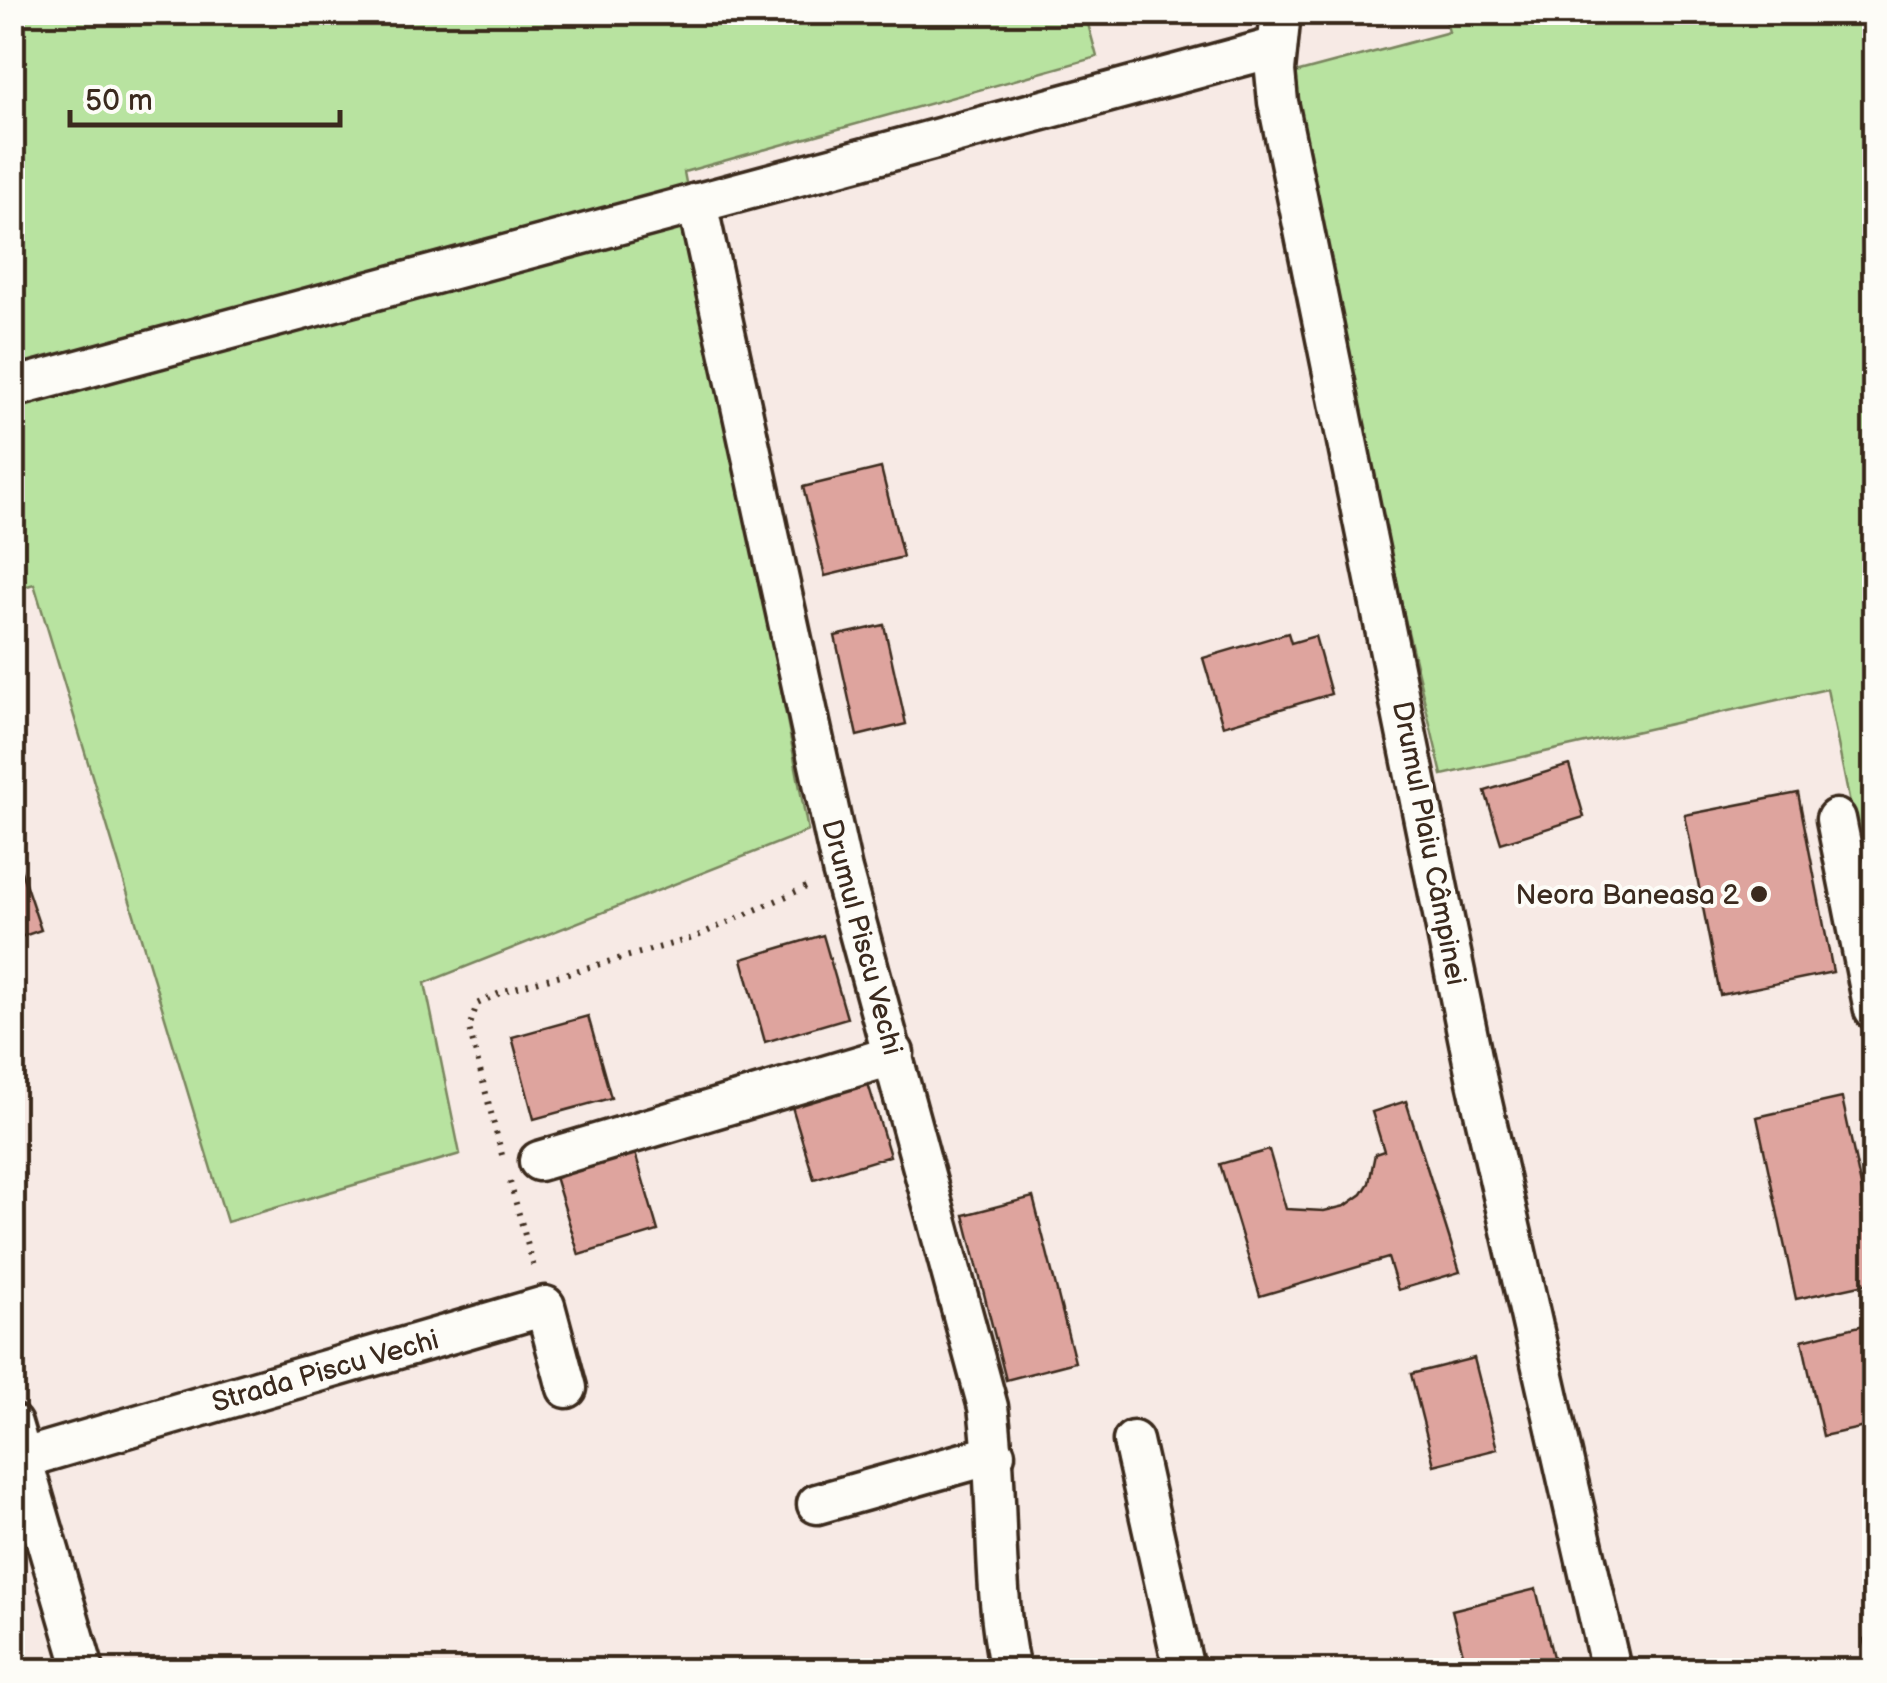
<svg xmlns="http://www.w3.org/2000/svg" width="1887" height="1683" viewBox="0 0 1887 1683" font-family="'Balsamiq Sans',sans-serif">
<style>
.green{fill:#b8e3a0;stroke:#7a865f;stroke-width:2.5}
.building{fill:#dea49e;stroke:#3b2a1e;stroke-width:2.5}
.lines{fill:none;stroke-linecap:round;stroke-linejoin:round}
.minor-casing{stroke:#3b2a1e;stroke-width:45}
.path{stroke:#3b2a1e;stroke-width:6;stroke-dasharray:2.5 8;stroke-linecap:butt}
.minor{stroke:#fdfcf7;stroke-width:38}
.poi-dot{fill:#3b2a1e;stroke:#fdfcf7;stroke-width:4}
.labels{text-anchor:middle;stroke-width:8;stroke-linejoin:round;paint-order:stroke}
.street-label{font-size:28px;fill:#3b2a1e;stroke:#fdfcf7}
.poi-label{font-size:28px;fill:#3b2a1e;stroke:#fdfcf7;text-anchor:end}
</style>
<rect width="100%" height="100%" fill="#f7eae5"/>
<filter id="ink" filterUnits="userSpaceOnUse"><feTurbulence type="fractalNoise" baseFrequency=".01" numOctaves="2"/><feDisplacementMap in="SourceGraphic" scale="20" xChannelSelector="R" yChannelSelector="G"/><feConvolveMatrix kernelMatrix="1 2 1 2 8 2 1 2 1" color-interpolation-filters="sRGB"/></filter>
<g filter="url(#ink)">
<!-- green -->
<g class="green">
<path d="M13,13h1072l12,44 -413,115 124,659 -383,152 35,171 -233,68 -193,-638 -21,6z"/>
<path d="M1444,13h430v911l-47,-235 -385,86 -165,-697 172,-46z"/>
</g>
<!-- building -->
<g class="building">
<path d="M881,468l22,89 -78,19 -22,-89z"/>
<path d="M884,625l22,99 -49,12 -22,-100z"/>
<path d="M1288,633l3,10 24,-7 16,58 -108,32 -20,-68z"/>
<path d="M1569,765l15,52 -83,26 -16,-52z"/>
<path d="M1798,793l35,179 -113,23 -35,-180z"/>
<path d="M20,868l21,62 -29,10v-69z"/>
<path d="M823,935l24,83 -82,24 -23,-83z"/>
<path d="M588,1016l23,82 -77,21 -22,-82z"/>
<path d="M866,1077l24,79 -76,23 -24,-79z"/>
<path d="M1842,1098l32,149v35l-78,17 -39,-182z"/>
<path d="M1406,1101l54,171 -62,18 -10,-32 -128,38 -40,-132 49,-14 17,59 38,2 21,-5 17,-12 7,-11 6,-29 9,-3 -12,-39z"/>
<path d="M633,1146l25,85 -79,24 -26,-85z"/>
<path d="M1033,1197l42,165 -69,18 -42,-165z"/>
<path d="M1864,1325l10,45v55l-51,11 -21,-96z"/>
<path d="M1474,1358l23,91 -63,16 -23,-91z"/>
<path d="M1536,1589l18,72 -39,9h-48l-15,-60z"/>
<path d="M1874,1636v34h-1l-10,-31z"/>
</g>
<g class="lines">
<defs>
<g id="minor">
<path d="M1281,12l-6,59 3,31 199,979 134,589"/>
<path d="M697,203l145,667 146,537c12,88 3,177 22,263"/>
<path d="M12,388l1265,-341"/>
<path d="M1836,819l38,191"/>
<path d="M539,1161l346,-103 9,-5"/>
<path d="M12,1424l72,246"/>
<path d="M1133,1441l51,229"/>
<path d="M24,1458l521,-152 22,82"/>
<path d="M817,1504l178,-50"/>
</g>
</defs>
<!-- minor casing -->
<use href="#minor" class="minor-casing"/>
<!-- path -->
<g class="path">
<path d="M502,1155l-33,-127 8,-24 27,-13 189,-53 118,-53"/>
<path d="M510,1182l25,89"/>
</g>
<!-- minor -->
<use href="#minor" class="minor"/>
</g>
</g>
<!-- markers -->
<circle class="poi-dot" cx="1759" cy="894" r="10"/>
<g class="labels">
<!-- street labels -->
<g class="street-label">
<text transform="translate(1430 843) rotate(79)" y="10">Drumul Plaiu Câmpinei</text>
<text transform="translate(863 937) rotate(75)" y="10">Drumul Piscu Vechi</text>
<text transform="translate(325 1370) rotate(-16)" y="10">Strada Piscu Vechi</text>
</g>
<!-- poi labels -->
<g class="poi-label">
<text x="1739" y="904">Neora Baneasa 2</text>
</g>
</g>
<!-- margin -->
<rect width="1887" height="1683" fill="none" stroke="#fdfcf7" stroke-width="50"/>
<rect x="25" y="25" width="1837" height="1633" fill="none" stroke="#3b2a1e" stroke-width="4" filter="url(#ink)"/>
<!-- scale -->
<path d="M70 110v15h270v-15" fill="none" stroke="#3b2a1e" stroke-width="5"/>
<text x="85" y="110" font-size="30" fill="#3b2a1e" stroke="#fdfcf7" stroke-width="8" paint-order="stroke">50 m</text>
</svg>
